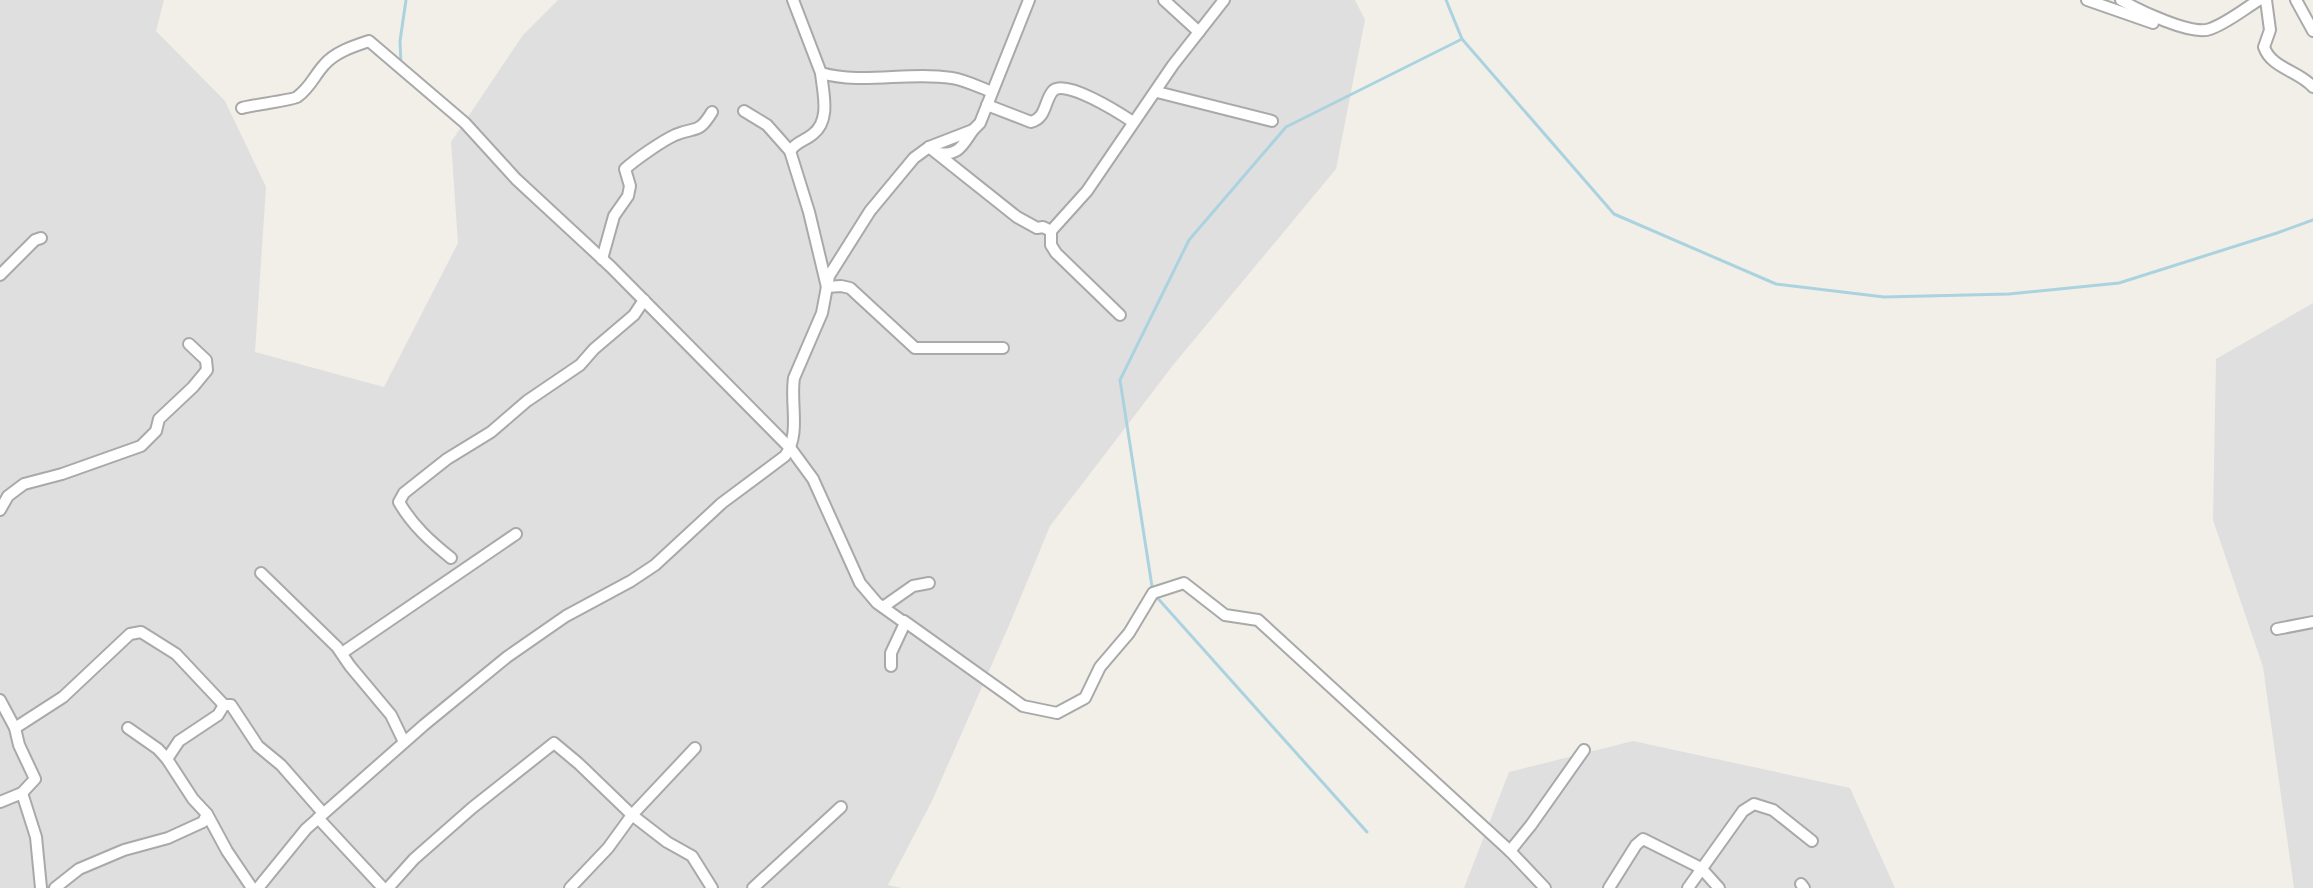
<svg xmlns="http://www.w3.org/2000/svg" width="2313" height="888" viewBox="0 0 2313 888" font-family="'Fira Sans Condensed',sans-serif">
<style>
.residential{fill:#e0dfdf}
.lines{fill:none;stroke-linecap:round;stroke-linejoin:round}
.stream{stroke:#aad3df;stroke-width:3}
.street-casing{stroke:#a9a9a9;stroke-width:14}
.street{stroke:#fff;stroke-width:10}
</style>
<rect width="100%" height="100%" fill="#f2efe9"/>
<!-- residential -->
<g class="residential">
<path d="M0,0h164l-8,31 69,70 41,86 -11,165 129,35 74,-144 -7,-101 72,-107 35,-35h797l10,20 -29,149 -162,195 -124,162 -40,97 -78,178 -44,84 13,3h-901z"/>
<path d="M2313,303v585h-19l-31,-221 -50,-147 3,-161z"/>
<path d="M1633,741l217,47 45,100h-431l45,-116z"/>
</g>
<g class="lines">
<!-- stream -->
<g class="stream">
<path d="M1446,0l16,39 152,175 162,70 108,13 125,-3 110,-11 158,-50 36,-13"/>
<path d="M401,65l-1,-24 6,-41"/>
<path d="M1367,832l-214,-239 -33,-213 69,-140 97,-113 176,-88"/>
</g>
<defs>
<g id="street">
<path d="M793,0l28,73c42,12 87,-2 131,5 13,2 27,9 40,14"/>
<path d="M1164,0l35,32"/>
<path d="M2087,0l66,23"/>
<path d="M2121,0c17,10 71,36 89,29 17,-6 34,-20 49,-29"/>
<path d="M2266,0l4,30 -6,17c7,21 35,24 49,40"/>
<path d="M2296,0l17,31"/>
<path d="M1157,92l115,29"/>
<path d="M987,105l44,17c15,-4 13,-19 21,-30 10,-16 69,22 81,30"/>
<path d="M242,108c10,-3 51,-8 55,-11 13,-9 17,-21 27,-32 11,-13 30,-19 45,-24l96,82 51,56 95,88 180,182 22,30 47,104 17,20 28,20 -14,30v13"/>
<path d="M744,111l23,14 23,26 19,61 18,75 14,-1 9,2 65,60h88"/>
<path d="M929,147l88,70 20,11 6,-1 8,4"/>
<path d="M790,151c7,-10 15,-10 23,-17 18,-14 10,-41 8,-61"/>
<path d="M937,153c22,3 25,-7 36,-23"/>
<path d="M602,259l12,-43 14,-20 2,-10 -5,-17c11,-10 37,-28 50,-34 21,-9 23,0 37,-23"/>
<path d="M0,275l35,-35 6,-2"/>
<path d="M1120,315l-64,-62 -5,-8v-14l36,-40 86,-126 51,-65"/>
<path d="M0,510l8,-14 16,-12 38,-10 79,-28 15,-15 3,-12 34,-32 14,-17 -1,-10 -17,-16"/>
<path d="M451,558c-20,-16 -39,-33 -52,-56l5,-9 43,-34 44,-27 36,-31 53,-36 14,-16 40,-34 10,-15"/>
<path d="M261,573l76,74 13,19 41,49 13,27"/>
<path d="M883,607l30,-21 16,-3"/>
<path d="M904,621l119,85 34,7 28,-15 15,-31 29,-34 24,-40 31,-10 41,32 33,5 252,231 35,37"/>
<path d="M2277,629l36,-7"/>
<path d="M342,653l174,-119"/>
<path d="M0,700l15,28"/>
<path d="M224,705l-6,10 -39,26 -12,18 26,40 14,15 20,37 25,37"/>
<path d="M128,728l30,21 9,10"/>
<path d="M22,793l14,44 5,51"/>
<path d="M0,802l22,-9 13,-14 -16,-34 -4,-17 48,-31 67,-63 11,-2 35,22 48,51h7l27,41 23,19 42,48"/>
<path d="M318,818l65,70"/>
<path d="M1510,851l21,-26 53,-75"/>
<path d="M1801,884l3,4"/>
<path d="M55,888l24,-19 45,-19 44,-12 35,-16 4,-8"/>
<path d="M258,888l48,-59 118,-104 83,-68 59,-41 65,-35 24,-16 67,-62 63,-47c16,-22 5,-52 9,-78l28,-65 7,-37 41,-65 44,-53 15,-11 44,-17 7,-7 49,-123"/>
<path d="M388,888l26,-29 58,-51 82,-65 24,20 54,52 63,-67"/>
<path d="M570,888l38,-40 24,-33 35,27 25,14 20,32"/>
<path d="M753,888l88,-81"/>
<path d="M1609,888l27,-43 7,-6 58,29 18,20"/>
<path d="M1688,888l55,-77 11,-7 19,6 39,31"/>
</g>
</defs>
<!-- street casing -->
<use href="#street" class="street-casing"/>
<!-- street -->
<use href="#street" class="street"/>
</g>
</svg>
